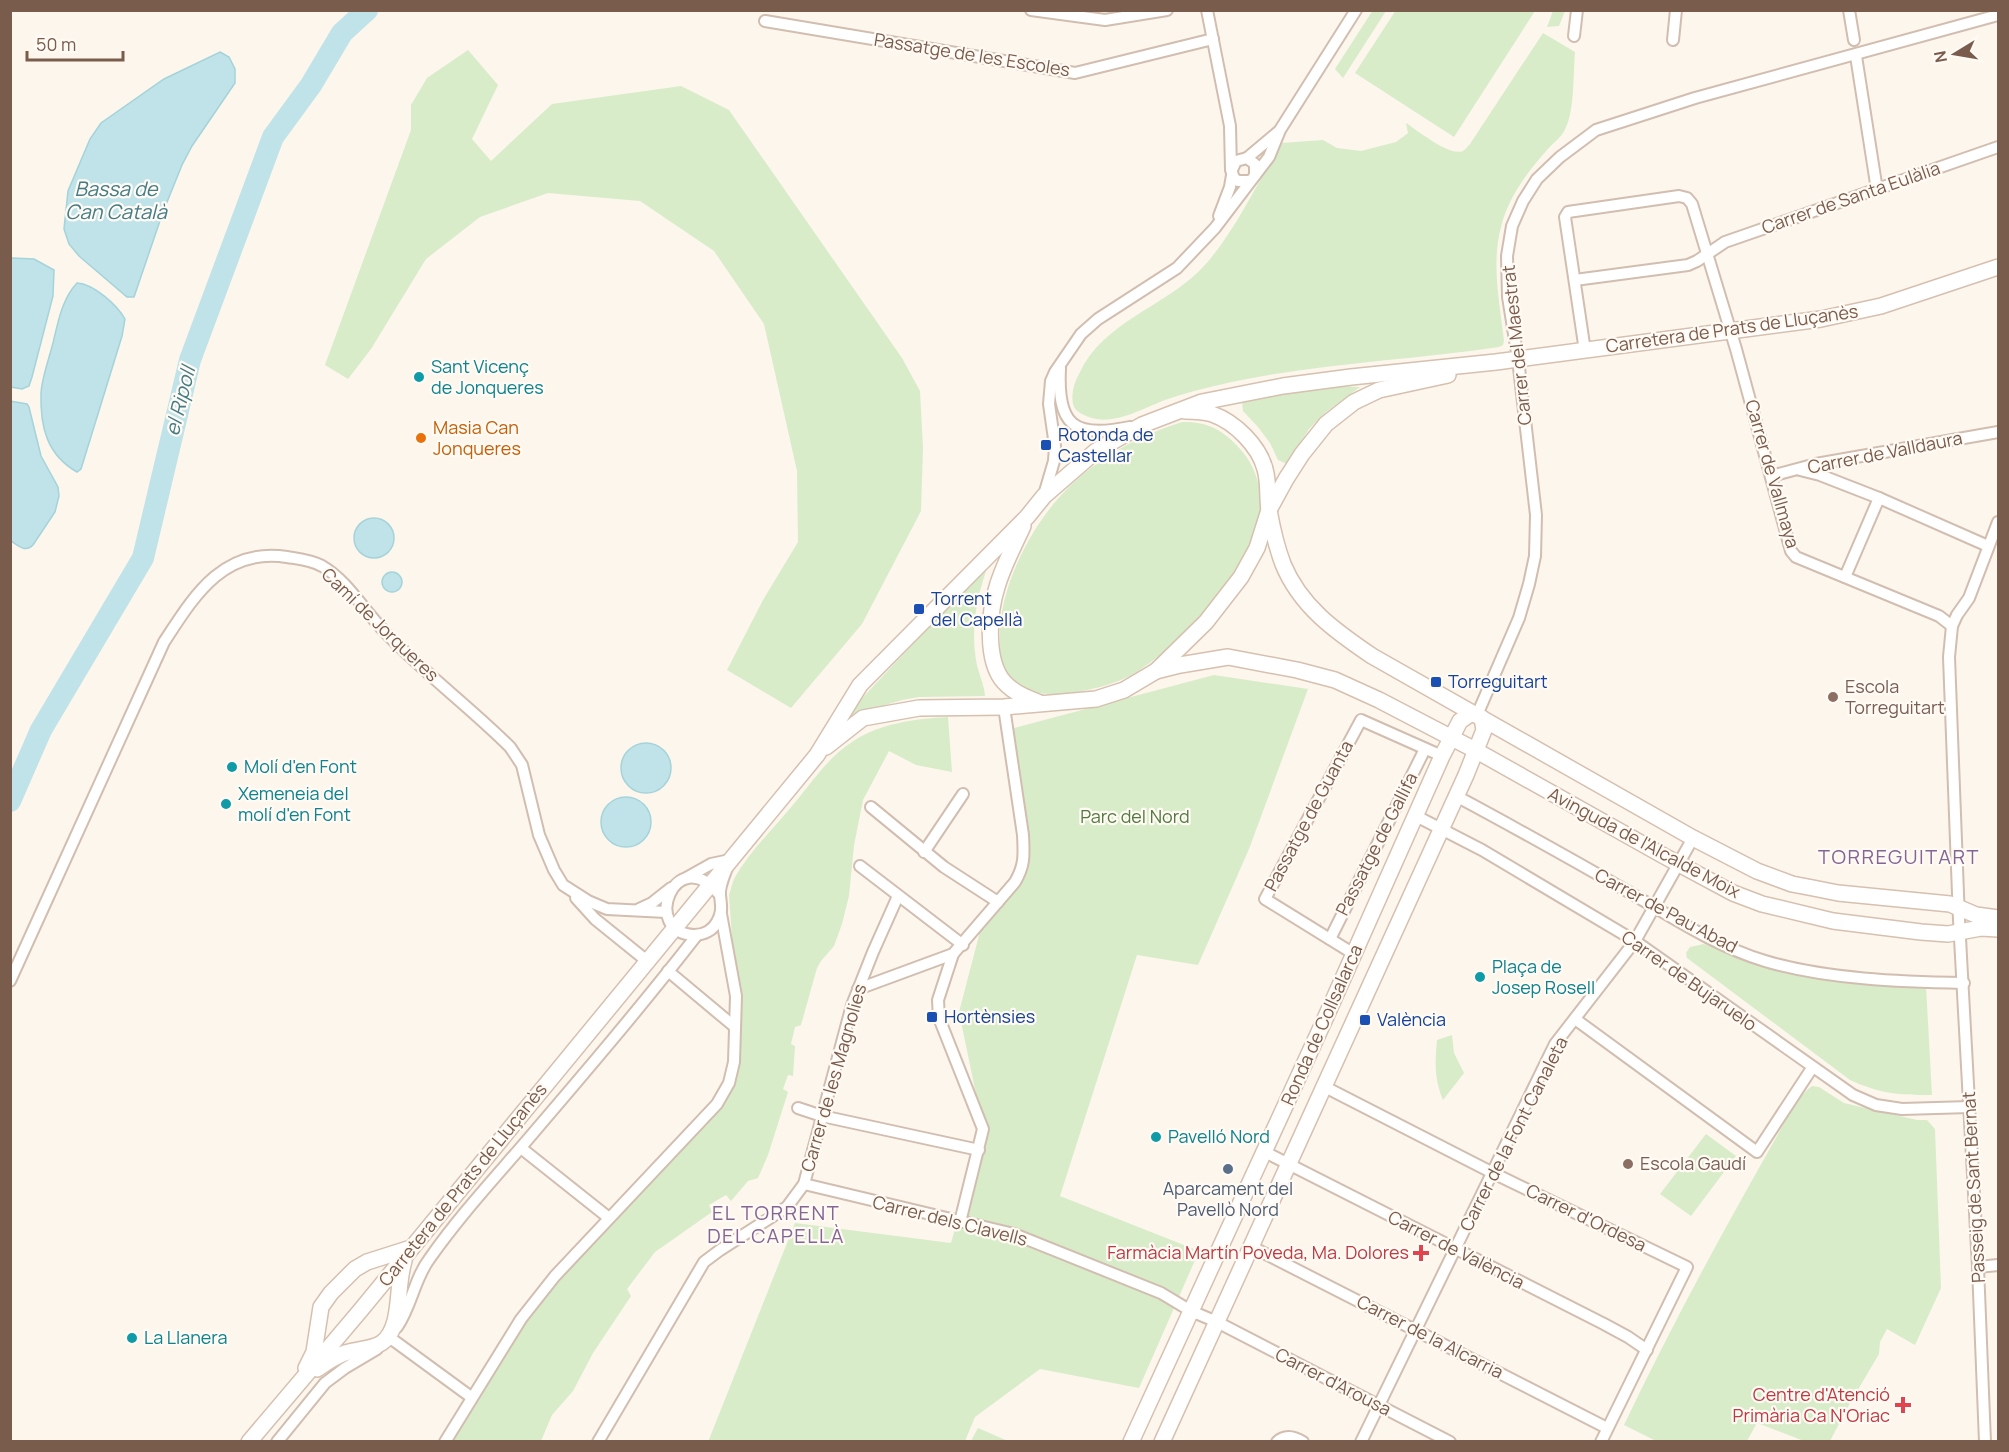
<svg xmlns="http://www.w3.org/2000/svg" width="2009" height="1452" viewBox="0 0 2009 1452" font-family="Manrope,sans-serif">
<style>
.green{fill:#d8ecc9}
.water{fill:#bfe3e8;stroke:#a5d3da;stroke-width:1.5}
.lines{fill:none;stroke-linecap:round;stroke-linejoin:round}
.river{stroke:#bfe3e8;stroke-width:22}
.street-casing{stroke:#d1beb0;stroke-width:14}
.secondary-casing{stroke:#d6c0b0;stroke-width:18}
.street{stroke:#fff;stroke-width:10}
.secondary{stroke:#fff;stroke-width:15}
.culture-dot{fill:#0f9aa8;stroke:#fffaf3;stroke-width:2}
.food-dot{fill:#e8710a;stroke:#fffaf3;stroke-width:2}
.transit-dot{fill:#1a4fb4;stroke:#fffaf3;stroke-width:2}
.education-dot{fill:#8d6e63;stroke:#fffaf3;stroke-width:2}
.service-dot{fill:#5c6f8a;stroke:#fffaf3;stroke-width:2}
.health-dot{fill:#e0444e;stroke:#fffaf3;stroke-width:2}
.labels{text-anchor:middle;stroke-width:4.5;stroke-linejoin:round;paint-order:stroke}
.street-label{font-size:18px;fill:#7a5c4d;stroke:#fffaf3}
.culture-label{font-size:18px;fill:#0d838f;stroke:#fffaf3;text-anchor:start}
.food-label{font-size:18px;fill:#c56008;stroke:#fffaf3;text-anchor:start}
.transit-label{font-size:18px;fill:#164399;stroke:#fffaf3;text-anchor:start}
.education-label{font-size:18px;fill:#785e54;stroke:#fffaf3;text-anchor:start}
.park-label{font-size:18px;fill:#537a41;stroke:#fffaf3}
.service-label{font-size:18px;fill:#4e5e75;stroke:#fffaf3}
.health-label{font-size:18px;fill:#be3a42;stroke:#fffaf3;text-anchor:end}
.water-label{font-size:20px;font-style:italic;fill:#437c86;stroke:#fffaf3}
.neighbourhood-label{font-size:20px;letter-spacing:1.5px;fill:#846695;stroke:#fffaf3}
</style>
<rect width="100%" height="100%" fill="#fdf6ec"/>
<!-- green -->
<g class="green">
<path d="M1373,10l13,1 -43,67 -8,-9z"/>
<path d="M1396,10h139v1l-81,126 -99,-64z"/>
<path d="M1553,11h12l-6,15 -12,1z"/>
<path d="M1543,33l32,19c-2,22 0,64 -12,81 -4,6 -11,11 -16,17 -19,21 -39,48 -46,77 -10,37 -1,77 3,114l-1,4 -4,2c-101,15 -206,17 -305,44 -9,3 -18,5 -26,8 -26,9 -59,31 -86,15 -5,-3 -7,-4 -9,-10 -2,-10 1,-21 6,-30 24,-53 87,-67 125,-108 30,-33 54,-84 77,-123l42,-3 14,8 24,3 35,-9 12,-9 -2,-10c11,7 44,34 57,28 3,-2 5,-5 7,-7z"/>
<path d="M468,50l30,35 -26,54 19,22 61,-57 129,-18 48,24 173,248 18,33 3,57 -2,63 -59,113 -71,84 -64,-38 36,-70 35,-58 -1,-71 -33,-147 -50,-73 -74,-50 -92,-8 -68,24 -54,42 -55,90 -23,30 -23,-14 86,-235v-25l16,-27z"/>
<path d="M1336,386l24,1 -34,25 -17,17 -22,35 -9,-4 -8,-17 -12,-16 -15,-16 -1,-10z"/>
<path d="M1182,422c25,-1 43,9 59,28 17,19 24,48 17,72 -17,56 -69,115 -117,147 -14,10 -29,15 -45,19 -28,7 -82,15 -93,-21 -3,-9 -3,-18 -3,-27 -2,-43 22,-95 48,-129 33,-44 83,-73 134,-89z"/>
<path d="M986,566v5c-10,29 -15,58 -10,89 2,13 8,23 9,36l-66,1 -17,3 -50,15 -1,-5z"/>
<path d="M1214,675l94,14 -59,160 -51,116 -61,-10 -77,241 139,55 -60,137 -99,-19 -65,48 -10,24 -257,1 87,-219 156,20 32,-115 -24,-116 24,-92 40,-57 -16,-133z"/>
<path d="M948,717l4,55 -36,-7 -27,-14 -26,49 -9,45 -5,51 -7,28 -8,22 -13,15 -4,7 -16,57 -6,2 -4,17 4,2 -2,30 -5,-1 -5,14 5,3 -20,63 -10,23 -10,3 -17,20 -5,-6 -17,10 3,7 -57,40 -28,37 4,7 -38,57 -20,38 -21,24 -11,26 -96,1 76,-123 196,-215 12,-21 7,-87 -7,-101c2,-6 3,-12 6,-18 15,-26 38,-48 57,-71 18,-21 36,-49 60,-64 28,-19 63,-23 96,-25z"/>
<path d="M1704,944c26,9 52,21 79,28 46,11 95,11 143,14l6,109c-33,0 -51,-1 -82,-15l-163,-122 -1,-5 4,-6z"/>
<path d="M1452,1035l2,18 10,20 -21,27c-9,-21 -8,-38 -6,-60z"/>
<path d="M1812,1086l7,1 25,16 73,17h10l8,9 6,159 -26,57 -28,-16 -7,13 -1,12 -29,49 -20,38h-26l-47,-18 -10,18h-91l-32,-16c53,-111 112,-218 173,-324l10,-11z"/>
<path d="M1706,1134l30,22 -45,60 -31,-22z"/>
<path d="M978,1428l30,13h-37z"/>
</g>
<!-- water -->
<g class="water">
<path d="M220,52l9,5 6,12v14l-43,63 -10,19 -19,47 -29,85h-7l-48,-41 -10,-12 -5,-15 4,-38 22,-52 11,-16 63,-44z"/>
<path d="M12,258l22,1 20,11 -1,26 -21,81 -3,9 -7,3 -11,-2 -1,-128z"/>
<path d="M77,283c17,1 40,22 48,36l-3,17 -41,133 -4,3c-30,-17 -37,-45 -36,-79 1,-16 8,-34 12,-50 5,-21 9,-44 24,-60z"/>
<path d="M10,401l17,3 2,3 12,49 17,31 1,9 -4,16 -22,33c-8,8 -14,1 -22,-4z"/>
<circle cx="374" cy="538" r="20"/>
<circle cx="392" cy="582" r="10"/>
<circle cx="646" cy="768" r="25"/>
<circle cx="626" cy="822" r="25"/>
</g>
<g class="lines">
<!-- river -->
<path class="river" d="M10,801l31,-71 102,-172 47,-198 83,-223 38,-52 31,-52 25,-23"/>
<defs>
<g id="street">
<path d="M1031,10l74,10 62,-10"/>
<path d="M1207,10l23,116 1,44 3,8 4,3h12"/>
<path d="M1849,10l5,30"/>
<path d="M765,21l310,52 138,-34"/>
<path d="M1574,36l3,-26"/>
<path d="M1673,40l3,-30"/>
<path d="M1856,56l21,134"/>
<path d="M1247,158l31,-26"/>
<path d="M1232,170l4,-9 11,-3 8,6v11"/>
<path d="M1219,216l11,-29 2,-12"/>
<path d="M1575,280l113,-15 9,-4 28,-19 273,-95"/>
<path d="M1585,351l-20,-134 3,-5 111,-16 8,2 5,6 44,145 55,202 5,6 143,59 13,10"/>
<path d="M1060,368c-3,57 13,71 70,59"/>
<path d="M1800,470l20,5 59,23 109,48"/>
<path d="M1771,476l45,-12 182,-32"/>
<path d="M1044,495l10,-34 1,-15 -6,-42 2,-23 4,-9 26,-38 17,-15 79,-51 38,-40 54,-71 11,-27 76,-120"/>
<path d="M1845,577l34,-79"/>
<path d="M1477,715l42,-97 10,-34 6,-28 1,-41 -18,-156 -10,-62 -1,-41 5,-30 11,-25 14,-22 23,-22 36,-27 99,-32 303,-83"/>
<path d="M1456,796c58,31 115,63 171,95 45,26 88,55 138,70 60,18 136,21 199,22"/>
<path d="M871,807l73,60 54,35"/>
<path d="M1416,816l66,34 153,91 218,154 23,10 26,4 68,-2"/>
<path d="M924,852l39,-58"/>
<path d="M860,866l103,79"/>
<path d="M686,878l25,-14 19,-4"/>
<path d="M719,894c-44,-53 -79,39 -25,41 10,0 19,-5 23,-13 6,-11 4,-16 3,-27 -1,-8 4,-19 7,-27"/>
<path d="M576,898l19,21 52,42"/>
<path d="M639,909l13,-6 19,-15"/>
<path d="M1330,939l95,-190"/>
<path d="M953,954l-15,46 1,18 44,111 -23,93"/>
<path d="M1354,954l-89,-55 96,-179 81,36"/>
<path d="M668,971l67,56"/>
<path d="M10,981l154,-339c30,-46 59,-95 123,-85 12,2 24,3 35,9 26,15 42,45 63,66 39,41 85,75 125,115l12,18 17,70 15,35 9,15 25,16 19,8 59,3"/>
<path d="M858,989l95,-35 62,-72c10,-17 9,-27 8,-47l-19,-128"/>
<path d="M1575,1019l182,133 55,-84"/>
<path d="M1325,1087l168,86 194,94 -86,175"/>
<path d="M798,1108l24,8 157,34"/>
<path d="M521,1148l88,70"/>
<path d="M1265,1152l339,172 24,13 19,13"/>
<path d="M804,1184l210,50 147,59 30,18 26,11 233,120"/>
<path d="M1252,1247l355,181"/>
<path d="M1978,1267l20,-2"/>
<path d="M397,1327c15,-22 17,-48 33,-69 28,-40 61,-76 93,-113 59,-69 118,-138 174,-210"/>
<path d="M389,1337l82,60"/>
<path d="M277,1442l48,-59 20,-15 32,-19"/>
<path d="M445,1442l76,-123 34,-43 162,-172 12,-21 5,-21 2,-66 -15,-82"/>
<path d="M598,1442l106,-180 16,-12 67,-43 17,-23 48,-179 21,-53 25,-56"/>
<path d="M1277,1442c8,-8 18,-5 26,0"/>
<path d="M1361,1442l194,-398 80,-103 58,-103"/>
<path d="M1985,1442l-7,-175 -19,-347 -10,-263 3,-31 5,-11 12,-17 29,-76"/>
</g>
<g id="secondary">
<path d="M1185,411c9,0 18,0 27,3 23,8 47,32 53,55 4,14 2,28 4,41 3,17 8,38 14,54 17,42 52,67 89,92l321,182 64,33 35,13 21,4 25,5 112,11 26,11 22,3"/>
<path d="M1023,526c-9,20 -20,40 -26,61 -8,25 -12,74 7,95 10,11 23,16 36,21"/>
<path d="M1156,671l24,-6 48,-8 69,13 38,10 44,20 96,50 189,106 69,37 29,11 71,17 88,11 27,2 33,-6 17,1"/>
<path d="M826,747l37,-29 56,-10 85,-1 92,-8 28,-9 32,-19 50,-49 35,-45 16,-29 12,-38 17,-31 16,-25 24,-30 28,-22 25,-12 69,-15"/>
<path d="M306,1368l8,-16 7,-45 10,-14 24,-24 12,-7 44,-14"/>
<path d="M317,1369c9,-6 17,-12 28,-16 25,-7 42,-2 50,-32 5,-20 3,-40 9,-60"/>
<path d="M249,1442l111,-131 457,-556 43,-70 167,-168 17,-21 52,-45 46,-26 60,-23 81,-16 68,-9 145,-15 325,-43 60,-13 117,-39"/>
<path d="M1131,1442l193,-421 118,-265 18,-35 12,-8"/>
<path d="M1162,1442l304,-667 18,-45 -2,-12"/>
</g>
</defs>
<!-- street casing -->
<use href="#street" class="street-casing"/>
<!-- secondary casing -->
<use href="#secondary" class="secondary-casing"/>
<!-- street -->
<use href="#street" class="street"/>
<!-- secondary -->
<use href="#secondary" class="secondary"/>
</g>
<!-- markers -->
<g class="culture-dot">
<circle cx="419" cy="377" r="6"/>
<circle cx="232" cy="767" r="6"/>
<circle cx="226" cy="804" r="6"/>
<circle cx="1480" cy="977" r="6"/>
<circle cx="1156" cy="1137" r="6"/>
<circle cx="132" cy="1338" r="6"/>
</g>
<circle class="food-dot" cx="421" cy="438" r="6"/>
<g class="transit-dot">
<rect x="1040" y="439" width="12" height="12" rx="3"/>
<rect x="913" y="603" width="12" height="12" rx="3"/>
<rect x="1430" y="676" width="12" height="12" rx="3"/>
<rect x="926" y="1011" width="12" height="12" rx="3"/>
<rect x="1359" y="1014" width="12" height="12" rx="3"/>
</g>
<g class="education-dot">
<circle cx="1833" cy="697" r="6"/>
<circle cx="1628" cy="1164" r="6"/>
</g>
<circle class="service-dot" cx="1228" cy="1169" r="6"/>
<g class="health-dot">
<path d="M1418 1244h6v6h6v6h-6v6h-6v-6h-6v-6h6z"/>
<path d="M1900 1396h6v6h6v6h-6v6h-6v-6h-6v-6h6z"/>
</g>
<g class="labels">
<!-- street labels -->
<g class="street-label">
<text transform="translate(972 55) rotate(9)" y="6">Passatge de les Escoles</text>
<text transform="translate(1851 198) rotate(-19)" y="6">Carrer de Santa Eulàlia</text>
<text transform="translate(1732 329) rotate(-8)" y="6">Carretera de Prats de Lluçanès</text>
<text transform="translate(1517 345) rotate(-96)" y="6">Carrer del Maestrat</text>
<text transform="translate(1885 453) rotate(-11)" y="6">Carrer de Valldaura</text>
<text transform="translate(1772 474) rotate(74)" y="6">Carrer de Vallmaya</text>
<text transform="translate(380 625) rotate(44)" y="6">Camí de Jorqueres</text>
<text transform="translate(1309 816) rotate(-62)" y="6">Passatge de Guanta</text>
<text transform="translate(1644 843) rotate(28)" y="6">Avinguda de l'Alcalde Moix</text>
<text transform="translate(1377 844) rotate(-63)" y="6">Passatge de Gallifa</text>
<text transform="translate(1666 911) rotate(28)" y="6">Carrer de Pau Abad</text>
<text transform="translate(1689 981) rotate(35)" y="6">Carrer de Bujaruelo</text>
<text transform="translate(1322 1025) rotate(-66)" y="6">Ronda de Collsalarca</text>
<text transform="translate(834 1078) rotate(-74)" y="6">Carrer de les Magnolies</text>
<text transform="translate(1514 1134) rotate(-63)" y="6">Carrer de la Font Canaleta</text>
<text transform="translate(463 1185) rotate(-51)" y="6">Carretera de Prats de Lluçanès</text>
<text transform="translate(1974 1187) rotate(-93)" y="6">Passeig de Sant Bernat</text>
<text transform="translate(1586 1218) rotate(26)" y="6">Carrer d'Ordesa</text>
<text transform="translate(950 1221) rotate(14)" y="6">Carrer dels Clavells</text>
<text transform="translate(1456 1250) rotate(27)" y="6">Carrer de València</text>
<text transform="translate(1430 1337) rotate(27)" y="6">Carrer de la Alcarria</text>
<text transform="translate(1333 1382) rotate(27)" y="6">Carrer d'Arousa</text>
</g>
<!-- culture labels -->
<g class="culture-label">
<text x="431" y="373">Sant Vicenç<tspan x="431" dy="21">de Jonqueres</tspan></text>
<text x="244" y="773">Molí d'en Font</text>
<text x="238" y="800">Xemeneia del<tspan x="238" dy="21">molí d'en Font</tspan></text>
<text x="1492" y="973">Plaça de<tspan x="1492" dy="21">Josep Rosell</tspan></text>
<text x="1168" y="1143">Pavelló Nord</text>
<text x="144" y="1344">La Llanera</text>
</g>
<!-- food labels -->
<g class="food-label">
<text x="433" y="434">Masia Can<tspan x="433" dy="21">Jonqueres</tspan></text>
</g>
<!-- transit labels -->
<g class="transit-label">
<text x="1058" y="441">Rotonda de<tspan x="1058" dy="21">Castellar</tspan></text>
<text x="931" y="605">Torrent<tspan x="931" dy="21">del Capellà</tspan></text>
<text x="1448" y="688">Torreguitart</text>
<text x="944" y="1023">Hortènsies</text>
<text x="1377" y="1026">València</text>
</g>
<!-- education labels -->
<g class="education-label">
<text x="1845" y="693">Escola<tspan x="1845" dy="21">Torreguitart</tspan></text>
<text x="1640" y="1170">Escola Gaudí</text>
</g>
<!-- park labels -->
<g class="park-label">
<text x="1135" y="823">Parc del Nord</text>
</g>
<!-- service labels -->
<g class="service-label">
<text x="1228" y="1195">Aparcament del<tspan x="1228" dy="21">Pavellò Nord</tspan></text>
</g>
<!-- health labels -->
<g class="health-label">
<text x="1409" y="1259">Farmàcia Martín Poveda, Ma. Dolores</text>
<text x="1890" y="1401">Centre d'Atenció<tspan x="1890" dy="21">Primària Ca N'Oriac</tspan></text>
</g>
<!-- water labels -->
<g class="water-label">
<text x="116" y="196">Bassa de<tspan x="116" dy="23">Can Català</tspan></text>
<text transform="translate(180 401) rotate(-76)" y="7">el Ripoll</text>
</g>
<!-- neighbourhood labels -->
<g class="neighbourhood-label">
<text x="1899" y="864">TORREGUITART</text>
<text x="776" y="1220">EL TORRENT<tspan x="776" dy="23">DEL CAPELLÀ</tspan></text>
</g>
</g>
<!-- border -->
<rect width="2009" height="1452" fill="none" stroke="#7a5c4d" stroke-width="24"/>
<!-- north arrow -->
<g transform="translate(1955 54) rotate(259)" stroke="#fffaf3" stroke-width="4.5" paint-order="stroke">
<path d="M0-4.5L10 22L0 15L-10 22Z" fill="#7a5c4d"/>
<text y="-9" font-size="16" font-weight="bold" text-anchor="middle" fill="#7a5c4d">N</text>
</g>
<!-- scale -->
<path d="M27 51v9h96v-9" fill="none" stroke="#7a5c4d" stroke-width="3"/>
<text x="36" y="51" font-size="18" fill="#7a5c4d" stroke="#fffaf3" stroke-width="4.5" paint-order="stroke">50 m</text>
</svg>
